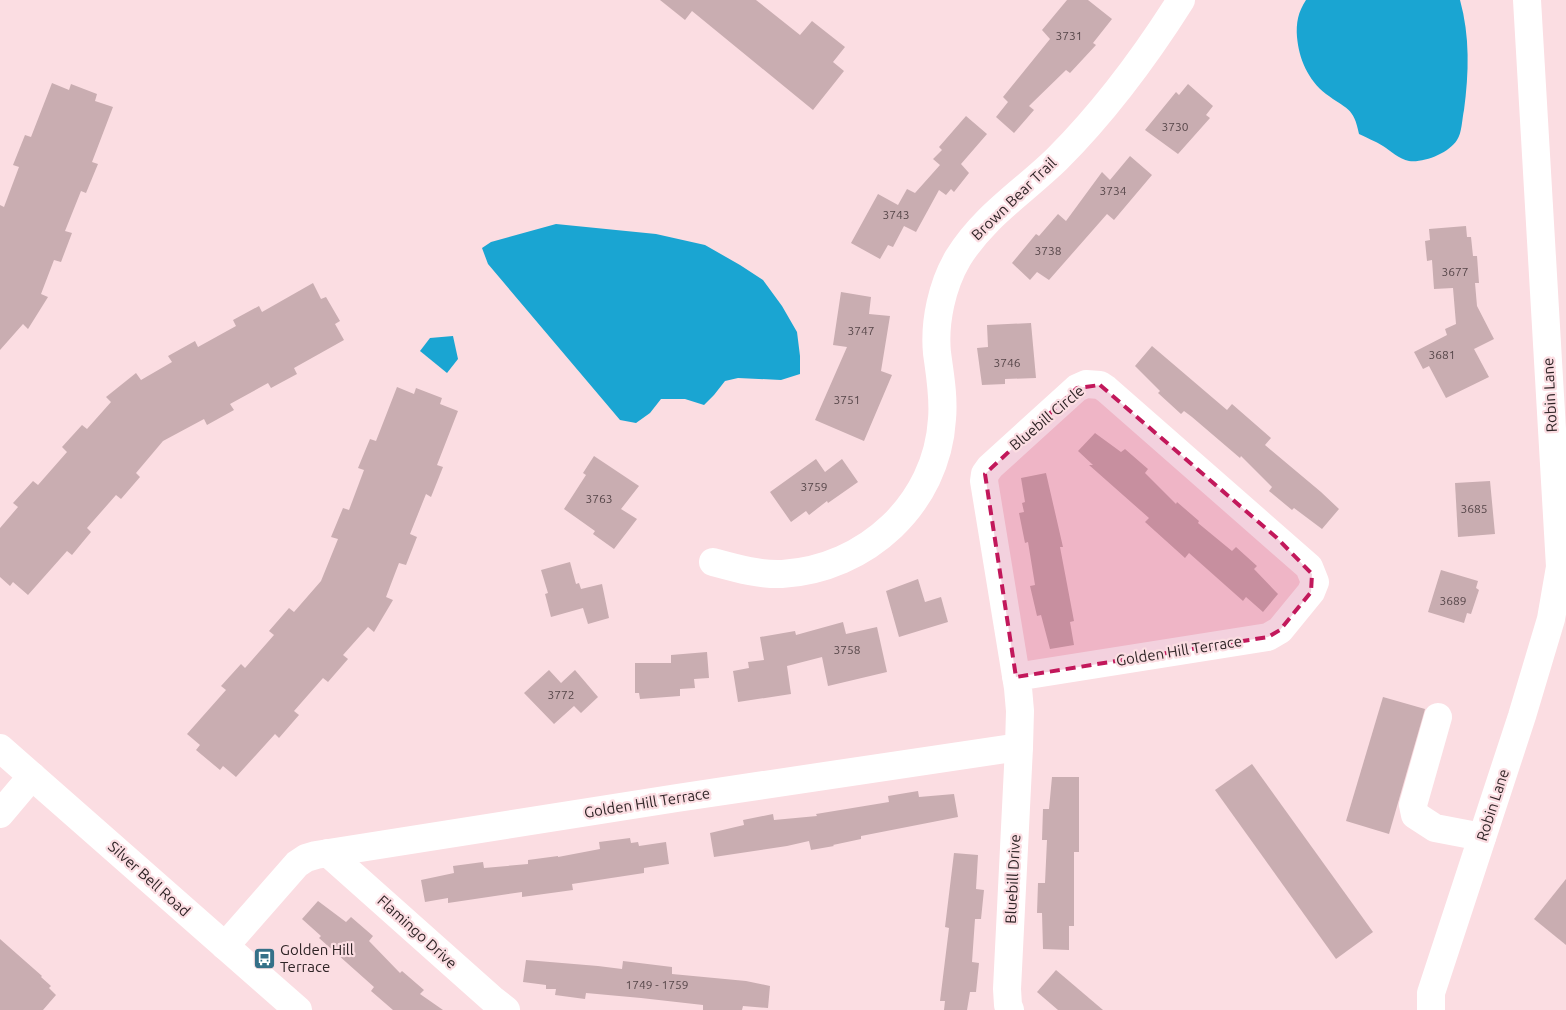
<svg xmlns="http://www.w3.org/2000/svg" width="1566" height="1010" viewBox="0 0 1566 1010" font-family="Ubuntu,sans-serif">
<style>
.water{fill:#1aa5d2}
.building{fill:#c9adb1}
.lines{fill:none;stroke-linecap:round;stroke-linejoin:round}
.minor{stroke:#fff;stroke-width:28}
.marked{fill:#c2185b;fill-opacity:0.2;stroke:#c2185b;stroke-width:4;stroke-dasharray:10 6;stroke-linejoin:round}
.labels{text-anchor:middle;stroke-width:4.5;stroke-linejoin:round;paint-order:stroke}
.number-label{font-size:12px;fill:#564649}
.street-label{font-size:15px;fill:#2f2426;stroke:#fbdde2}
.poi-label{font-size:15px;fill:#2f2426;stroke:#fbdde2;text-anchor:start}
</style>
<rect width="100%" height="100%" fill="#fbdde2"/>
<!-- water -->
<g class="water">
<path d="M1306,0h154c10,36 9,73 4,110 -2,9 -2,23 -7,30 -8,13 -33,23 -48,21 -10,-2 -18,-10 -26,-15 -8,-5 -16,-8 -24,-12 -5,-27 -13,-25 -33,-40 -18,-14 -27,-35 -29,-57 -1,-14 1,-25 9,-37z"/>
<path d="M556,224l100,10 49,11 35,20 23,15 19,26 15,26 3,24v18l-19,6 -43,-2 -13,3 -11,14 -10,10 -19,-6h-24l-11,14 -14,10 -16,-3 -132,-156 -6,-16 9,-6z"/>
<path d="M453,336l5,23 -11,14 -27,-22 10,-13z"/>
</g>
<!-- building -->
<g class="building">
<path d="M660,0h96l44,35 12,-14 33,26 -12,15 11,9 -31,39 -121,-99 -7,9z"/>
<path d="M1067,0h21l24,19 -19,24 3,2 -26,28 -4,-3 -37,36 5,4 -20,23 -18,-16 12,-15 -5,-5 47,-58 -8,-9z"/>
<path d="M52,83l17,7 2,-6 26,10 -2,7 18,6 -21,55 6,2 -12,29 -5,-2 -16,40 7,2 -11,29 -7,-2 -13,34 7,3 -20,32 -5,-5 -23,26v-145l4,2 15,-40 -6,-2 12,-30 6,2z"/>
<path d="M1188,84l25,22 -7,9 4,3 -32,36 -33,-24 31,-38 3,3z"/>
<path d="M966,116l21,18 -26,30 8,9 -15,19 -3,-3 -5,6 -7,-5 -23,42 -12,-6 -11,21 -5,-2 -8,14 -29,-16 27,-49 20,11 9,-16 8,4 25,-28 -7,-6 9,-9 -3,-3z"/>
<path d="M1130,156l22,19 -38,45 -7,-6 -58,66 -12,-8 -7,8 -18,-17 24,-29 3,2 19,-22 8,7 36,-49 8,8z"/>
<path d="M1466,226l1,11h4l2,19h4l2,27h-4l2,23 17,33 -20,10 15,28 -43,21 -17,-32 -6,3 -9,-17 33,-17 -2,-6 11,-5 -3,-36 -19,1 -2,-29 -5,1 -2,-20 5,-1 -1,-11z"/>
<path d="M313,283l8,16 5,-2 14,24 -5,3 9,16 -50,28 3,6 -26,14 -3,-5 -38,21 4,6 -27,15 -3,-6 -41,22 -27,32 4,4 -19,22 -5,-4 -29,33 4,4 -19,23 -5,-4 -39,44 -15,-13 -3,4 -10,-9v-49l18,-21 -5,-4 20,-22 5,4 29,-33 -5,-5 20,-22 5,4 24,-27 -5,-5 30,-24 5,7 31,-18 -4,-6 27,-15 3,6 38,-21 -3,-6 26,-14 3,6z"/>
<path d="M841,292l30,5 -2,17 21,2 -9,55 11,4 -28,66 -49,-21 32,-73 -14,-2z"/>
<path d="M1031,323l5,55 -31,1v5l-23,1 -5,-37 11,-1 -1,-22z"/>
<path d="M1152,346l75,64 5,-6 39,34 -6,7 56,47 18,17 -17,20 -28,-21 -2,2 -23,-19 3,-4 -31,-31 -1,2 -48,-41 -8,-6 -3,3 -23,-21 2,-2 -25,-25z"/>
<path d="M397,387l17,7 2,-6 26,10 -2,6 18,7 -21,54 6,2 -12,30 -5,-3 -16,40 7,3 -11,28 -7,-2 -13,34 7,3 -19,32 -6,-5 -25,28 5,4 -20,23 -5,-4 -29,33 5,4 -20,23 -4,-4 -39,43 -13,-11 -3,4 -24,-20 4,-5 -13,-11 39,-44 -5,-4 20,-22 4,4 29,-33 -5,-4 20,-23 5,4 27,-31 17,-42 -7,-2 12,-29 6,2 15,-40 -6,-2 12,-29 6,2z"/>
<path d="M1095,433l26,19 4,-3 23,20 -3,4 31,31 1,-2 22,19 -1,2 34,28 4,-4 21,19 -3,3 24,25 -15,18 -17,-15 -3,4 -54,-48 -4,5 -40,-36 4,-4 -60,-53h4l-15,-14z"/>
<path d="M594,456l45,30 -18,23 16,10 -23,30 -21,-15 2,-3 -31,-22 22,-34 -3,-2z"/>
<path d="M816,459l9,13 17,-13 16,23 -30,21 -1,-2 -18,14 -3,-4 -15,11 -21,-30z"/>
<path d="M1046,473l17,74h-3l14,74 -4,1 4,23 -24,4 -9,-34 -4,1 -7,-30 5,-1 -7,-43 -3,1 -6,-30 5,-1 -2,-9 3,-1 -4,-24z"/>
<path d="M1490,481l5,53 -37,3 -3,-54z"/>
<path d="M570,562l6,22 3,-1 2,6 21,-5 7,34 -21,6 -5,-16 -32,9 -6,-23 3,-1 -7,-23z"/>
<path d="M1441,570l37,11 -2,7 3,2 -8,24 -4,-1 -3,10 -36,-11z"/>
<path d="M918,579l7,23 16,-5 7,25 -49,15 -13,-46z"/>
<path d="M843,622l3,12 31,-7 10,45 -59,14 -6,-29 -35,9 4,28 -53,8 -5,-31 16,-3 -1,-6 16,-2 -4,-23 35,-6 1,4z"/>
<path d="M707,652l2,26 -15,1 1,9 -15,1v7l-40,3 -1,-6h-4v-30h36v-8z"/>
<path d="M549,670l12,13 14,-13 23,27 -17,16 -7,-7 -20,18 -30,-31z"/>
<path d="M1383,697l42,12 -36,125 -43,-13z"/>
<path d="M1252,764l121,168 -37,27 -121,-169z"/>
<path d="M1052,777h27v75h-5v74h-5v24l-26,-1 -1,-36h-5l1,-30h7l2,-43h-5l1,-31h6z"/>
<path d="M918,791l1,6 35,-3 4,23 -97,19v3l-28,6 1,1 -23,4 -2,-9 -22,5 -73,11 -4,-24 34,-8 -1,-5 30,-6 1,6 43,-4 -1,-2 73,-12 -1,-6z"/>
<path d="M630,838l1,5 7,-1 1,4 27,-4 3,22 -25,4v5l-72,11 1,6 -51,7v-5l-74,11v-5l-23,4 -4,-22 33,-7 -1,-7 30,-4 1,6 44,-4v-4l30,-4v1l42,-8 -1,-7z"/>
<path d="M954,853l24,2 -2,34 8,1 -3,29h-6l-3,43 7,1 -3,29h-6l-3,18h-23l1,-9h-5l9,-73 -4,-1z"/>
<path d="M1566,879v66l-32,-26z"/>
<path d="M318,901l28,21 5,-5 22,19 -4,5 31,32 2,-2 22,19 -4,4 23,16h-50l-22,-19 3,-4 -55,-49 2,-2 -19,-17z"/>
<path d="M0,939l42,37 -1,1 10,9 -2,2 7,7 -13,15h-43z"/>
<path d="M526,960l72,6 24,3 1,-8 49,6v7l74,7 24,5 -2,22 -25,-2 -1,4h-39v-5l-62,-7 -55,-5 -1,6 -30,-4 1,-6h-10v-4l-23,-3z"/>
<path d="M1056,970l47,40h-45l-21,-18z"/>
</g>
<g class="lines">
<!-- minor -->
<g class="minor">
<path d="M713,562c22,6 46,13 69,12 84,-5 155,-70 160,-155 2,-22 -2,-44 -5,-66 -3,-31 5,-68 21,-95 27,-43 64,-65 99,-99 48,-48 88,-102 124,-159"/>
<path d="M1438,717l-25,88 2,10 20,13 47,9"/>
<path d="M0,748l298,262"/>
<path d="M0,814l32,-38"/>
<path d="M328,853l164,146 14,11"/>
<path d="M225,946l72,-82 9,-6 10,-3 361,-57 342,-51"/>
<path d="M1010,1010l-2,-5 -1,-16 12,-242 1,-36 -2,-23 -34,-207 1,-7 5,-7 87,-79 9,-4 14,1 6,4 203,178 6,15 -4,10 -31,38 -12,7 -252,40"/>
<path d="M1431,1010v-17l91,-277 29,-97 9,-52 -33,-567"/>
</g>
</g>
<!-- marked area -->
<path class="marked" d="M1100,385l177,153 35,36 -1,18 -31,38 -12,7 -252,40 -31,-203 92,-86z"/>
<!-- icons -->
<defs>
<symbol id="bus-square" viewBox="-11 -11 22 22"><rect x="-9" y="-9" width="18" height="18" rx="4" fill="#357088" stroke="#fbdde2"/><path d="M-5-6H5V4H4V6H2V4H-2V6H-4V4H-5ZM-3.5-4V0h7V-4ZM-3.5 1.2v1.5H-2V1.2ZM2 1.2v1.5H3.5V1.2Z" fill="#fff"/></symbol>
</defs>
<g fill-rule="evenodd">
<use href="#bus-square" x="252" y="946" width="25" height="25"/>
</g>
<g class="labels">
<!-- number labels -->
<g class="number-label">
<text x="1069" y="40">3731</text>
<text x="1175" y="131">3730</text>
<text x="1113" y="195">3734</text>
<text x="896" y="219">3743</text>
<text x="1048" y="255">3738</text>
<text x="1455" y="276">3677</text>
<text x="861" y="335">3747</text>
<text x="1442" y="359">3681</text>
<text x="1007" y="367">3746</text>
<text x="847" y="404">3751</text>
<text x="814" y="491">3759</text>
<text x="599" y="503">3763</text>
<text x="1474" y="513">3685</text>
<text x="1453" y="605">3689</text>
<text x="847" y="654">3758</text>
<text x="561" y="699">3772</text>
<text x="657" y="989">1749 - 1759</text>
</g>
<!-- street labels -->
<g class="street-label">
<text transform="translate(1014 199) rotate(-44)" y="5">Brown Bear Trail</text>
<text transform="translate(1550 395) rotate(-93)" y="5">Robin Lane</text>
<text transform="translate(1047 418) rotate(-40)" y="5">Bluebill Circle</text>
<text transform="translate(1179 651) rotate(-9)" y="5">Golden Hill Terrace</text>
<text transform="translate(647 803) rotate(-9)" y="5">Golden Hill Terrace</text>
<text transform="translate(1493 805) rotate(-72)" y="5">Robin Lane</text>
<text transform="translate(149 879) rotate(42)" y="5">Silver Bell Road</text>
<text transform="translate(1013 879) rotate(-87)" y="5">Bluebill Drive</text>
<text transform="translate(417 932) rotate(42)" y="5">Flamingo Drive</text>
</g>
<!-- poi labels -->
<g class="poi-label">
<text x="280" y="955">Golden Hill<tspan x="280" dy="17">Terrace</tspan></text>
</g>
</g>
</svg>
